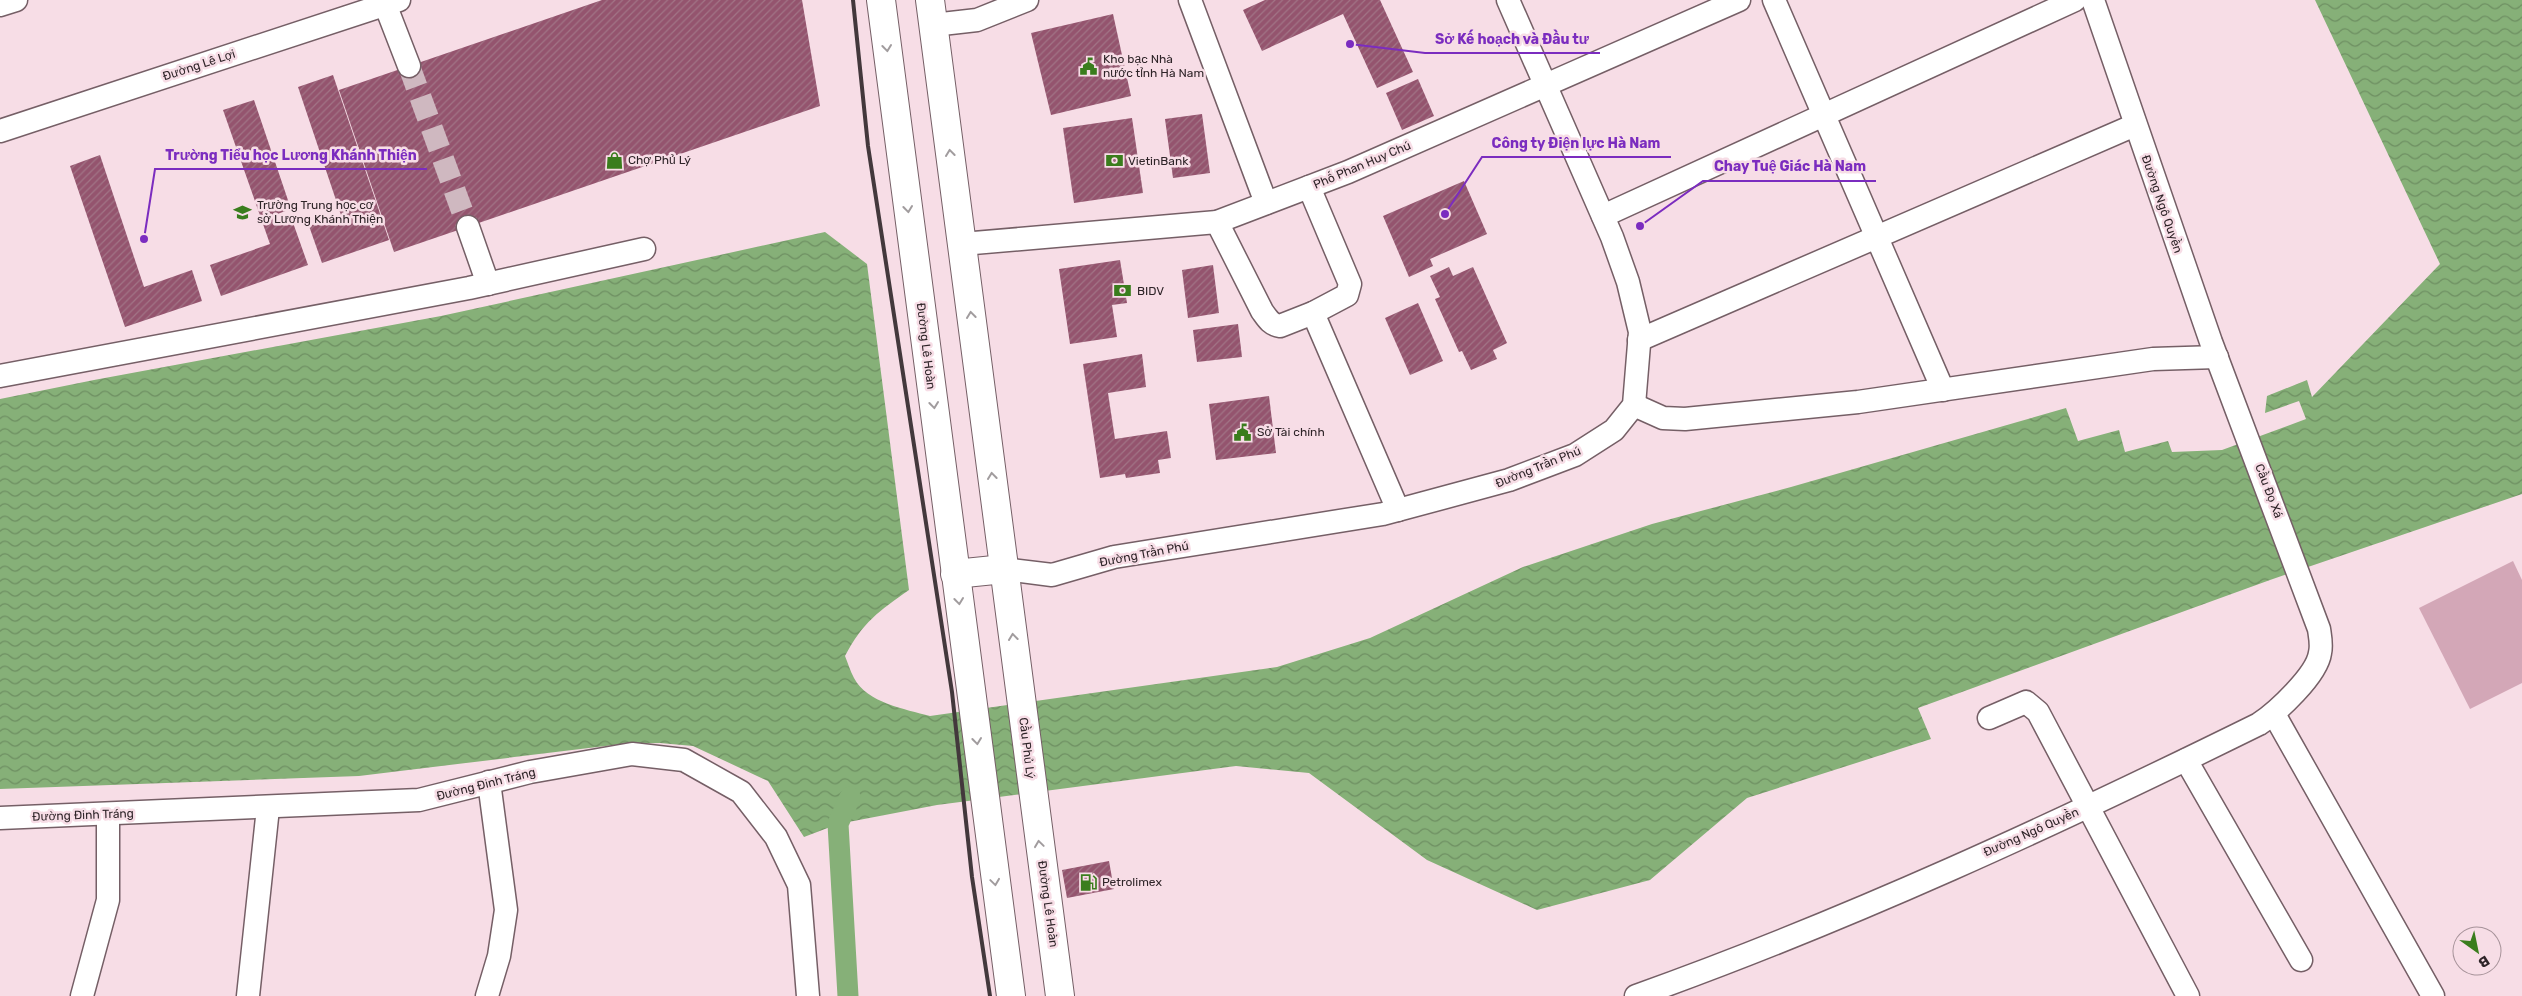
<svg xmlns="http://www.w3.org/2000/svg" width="2522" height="996" viewBox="0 0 2522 996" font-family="Rubik,sans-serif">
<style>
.green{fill:#d3a7b7}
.water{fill:url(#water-waves)}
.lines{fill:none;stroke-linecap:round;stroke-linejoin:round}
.canal{stroke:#86b078;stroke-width:21}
.building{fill:url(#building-hatch)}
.minor-tunnel{stroke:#cfb8c0;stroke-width:22;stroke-dasharray:22 11;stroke-linecap:butt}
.minor-casing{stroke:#755f66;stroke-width:25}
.major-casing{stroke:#755f66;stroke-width:30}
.minor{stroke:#fff;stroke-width:22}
.major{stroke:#fff;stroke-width:28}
.rail{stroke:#43383c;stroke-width:4}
.oneway{stroke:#a19c9e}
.labels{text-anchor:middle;stroke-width:5;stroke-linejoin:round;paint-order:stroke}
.poi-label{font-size:12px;fill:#2e2428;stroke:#f7dde6;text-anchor:start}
.street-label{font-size:12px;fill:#2e2428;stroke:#f7dde6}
.leader{fill:none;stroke:#7b2cbf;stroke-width:2}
.callout-dot{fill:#7b2cbf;stroke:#f7dde6;stroke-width:2}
.callout-label{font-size:14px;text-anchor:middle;font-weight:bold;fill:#7b2cbf;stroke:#f7dde6;stroke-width:5;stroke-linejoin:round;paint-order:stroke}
</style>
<defs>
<pattern id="water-waves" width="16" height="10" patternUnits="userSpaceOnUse" patternTransform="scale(1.25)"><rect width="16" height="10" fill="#86b078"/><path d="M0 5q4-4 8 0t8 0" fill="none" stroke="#6e8f62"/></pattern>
<pattern id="building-hatch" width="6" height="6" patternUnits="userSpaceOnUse" patternTransform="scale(1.25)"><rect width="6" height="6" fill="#94546e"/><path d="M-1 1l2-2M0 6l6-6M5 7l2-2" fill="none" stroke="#a17486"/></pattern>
</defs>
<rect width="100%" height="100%" fill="#f7dde6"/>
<!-- green -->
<path class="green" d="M2513,561l9,19v103l-52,26 -51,-101z"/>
<!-- water -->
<path class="water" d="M2315,0h207v494l-252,86 -352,128 13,31 -184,59 -97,82 -113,30 -110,-50 -118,-87 -73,-7 -299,39 -99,19 -34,13 -36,-56 -75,-35 -33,-3 -38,1 -263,32 -359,13v-390l94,-19 347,-64 384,-84 42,32 42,326c-30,21 -46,32 -64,66 3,7 5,15 9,22 13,25 51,31 76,38l347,-49 93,-29 153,-71 129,-43 139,-37 275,-79 12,33 41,-11 6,22 43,-11 4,11 50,-2 84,-31 -7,-18 -34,12 2,-17 40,-16 5,17 128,-133z"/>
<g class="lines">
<!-- canal -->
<path class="canal" d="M848,996l-10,-172 12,-27"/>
</g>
<!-- building -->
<g class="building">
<path d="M602,0h200l18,106 -426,146 -55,-162z"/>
<path d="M1265,0h115l33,72 -36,16 -34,-74 -81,37 -19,-41z"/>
<path d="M1113,14l18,82 -80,19 -20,-82z"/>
<path d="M333,75l56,165 -67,23 -13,-37 32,-11 -43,-128z"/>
<path d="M1418,79l16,37 -32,14 -16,-37z"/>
<path d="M254,100l37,109 -19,7 2,7 17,-6 17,48 -87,31 -11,-31 60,-21 -47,-134z"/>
<path d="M1202,114l8,59 -37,5 -8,-59z"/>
<path d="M1132,118l11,75 -69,10 -11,-75z"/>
<path d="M100,155l44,132 48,-17 10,31 -77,26 -55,-161z"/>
<path d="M1464,181l23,53 -57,25 3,7 -24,11 -26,-61z"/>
<path d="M1120,260l7,43 -15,2 5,32 -47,7 -11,-75z"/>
<path d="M1213,265l6,48 -31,5 -6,-48z"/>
<path d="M1449,267l4,9 20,-9 34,76 -14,7 4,9 -26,11 -9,-19 -3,1 -24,-53 5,-2 -10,-21z"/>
<path d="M1418,303l25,58 -33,14 -25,-57z"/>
<path d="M1238,324l4,33 -45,5 -4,-32z"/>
<path d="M1142,354l4,33 -38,6 7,46 52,-8 4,27 -13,2 2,13 -34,5 -1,-4 -25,4 -17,-114z"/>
<path d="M1269,396l7,57 -60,7 -7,-56z"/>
<path d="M1109,861l5,28 -47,9 -5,-28z"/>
</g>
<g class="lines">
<!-- minor-tunnel -->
<path class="minor-tunnel" d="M409,66l59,161"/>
<defs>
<g id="minor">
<path d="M1190,0l76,203"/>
<path d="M1774,0l169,390"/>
<path d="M385,4l24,62"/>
<path d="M0,5l16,-5"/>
<path d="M933,25l44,-5 50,-20"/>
<path d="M0,131l399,-131"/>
<path d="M1603,216l472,-216"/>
<path d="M1217,222l45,89c5,7 9,14 18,15l33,-13 34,-18 3,-11 -41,-97"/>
<path d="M468,227l20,57"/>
<path d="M962,244l255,-22 131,-50 391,-172"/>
<path d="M1313,313l85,197"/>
<path d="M1639,340l496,-215"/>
<path d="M0,376l469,-88 175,-39"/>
<path d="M1634,405l29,13 22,1 173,-17 295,-43 64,-2"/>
<path d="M1004,569l48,6 62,-18 269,-43 126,-34 66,-25 39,-25 20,-25 6,-73 -12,-50 -16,-45 -104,-237"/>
<path d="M2274,714l159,282"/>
<path d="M1989,718l37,-16 12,10 150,284"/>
<path d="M2186,760l115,200"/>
<path d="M0,818l419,-18 111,-28 102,-18 52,6 57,32 35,45 23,48 9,111"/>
<path d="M82,996l26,-96v-85"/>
<path d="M248,996l20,-188"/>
<path d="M487,996l12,-40 7,-46 -17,-128"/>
<path d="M1636,996c213,-76 420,-172 623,-272 18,-12 58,-49 61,-71 2,-8 0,-17 -1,-24l-108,-287 -118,-342"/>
</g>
<g id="major">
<path d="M881,0l130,996"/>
<path d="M930,0l130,996"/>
<path d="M955,574l49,-5"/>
</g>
</defs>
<!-- minor casing -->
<use href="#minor" class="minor-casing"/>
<!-- major casing -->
<use href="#major" class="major-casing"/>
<!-- minor -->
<use href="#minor" class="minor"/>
<!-- major -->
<use href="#major" class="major"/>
<!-- rail -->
<path class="rail" d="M853,0l15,146 84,546 20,185 18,119"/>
</g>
<!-- one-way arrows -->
<defs><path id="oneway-chevron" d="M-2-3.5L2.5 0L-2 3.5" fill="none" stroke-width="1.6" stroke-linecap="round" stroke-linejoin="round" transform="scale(1.25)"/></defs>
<g class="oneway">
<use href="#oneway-chevron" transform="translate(887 48) rotate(83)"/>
<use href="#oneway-chevron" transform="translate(950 153) rotate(-97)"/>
<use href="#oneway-chevron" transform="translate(908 209) rotate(83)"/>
<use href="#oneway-chevron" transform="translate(971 315) rotate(-97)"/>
<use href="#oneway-chevron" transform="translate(934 405) rotate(83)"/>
<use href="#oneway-chevron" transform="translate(992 476) rotate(-97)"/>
<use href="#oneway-chevron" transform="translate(959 601) rotate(83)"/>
<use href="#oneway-chevron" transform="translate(1013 637) rotate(-97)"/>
<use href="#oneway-chevron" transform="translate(977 741) rotate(83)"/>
<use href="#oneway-chevron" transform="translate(1039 844) rotate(-98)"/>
<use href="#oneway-chevron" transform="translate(995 882) rotate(82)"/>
</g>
<!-- icons -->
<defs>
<symbol id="civic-bare" viewBox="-9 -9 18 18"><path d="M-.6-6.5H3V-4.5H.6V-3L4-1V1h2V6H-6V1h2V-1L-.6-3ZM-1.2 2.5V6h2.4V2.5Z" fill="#3a7d1d" stroke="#f7dde6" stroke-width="2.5" paint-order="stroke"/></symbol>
<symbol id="shop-bare" viewBox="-9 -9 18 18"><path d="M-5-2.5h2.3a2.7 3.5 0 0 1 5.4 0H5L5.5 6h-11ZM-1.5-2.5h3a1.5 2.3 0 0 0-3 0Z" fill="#3a7d1d" stroke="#f7dde6" stroke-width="2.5" paint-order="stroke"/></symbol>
<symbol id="bank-bare" viewBox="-9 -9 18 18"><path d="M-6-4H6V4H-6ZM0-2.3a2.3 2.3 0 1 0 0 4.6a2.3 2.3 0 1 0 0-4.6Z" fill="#3a7d1d" stroke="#f7dde6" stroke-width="2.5" paint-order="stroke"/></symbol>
<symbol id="school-bare" viewBox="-9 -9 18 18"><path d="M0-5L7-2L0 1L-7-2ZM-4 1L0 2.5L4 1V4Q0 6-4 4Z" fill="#3a7d1d" stroke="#f7dde6" stroke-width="2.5" paint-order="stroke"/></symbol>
<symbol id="fuel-bare" viewBox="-9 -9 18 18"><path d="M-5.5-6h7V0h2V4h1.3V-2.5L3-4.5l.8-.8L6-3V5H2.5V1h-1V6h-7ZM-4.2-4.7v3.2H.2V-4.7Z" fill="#3a7d1d" stroke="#f7dde6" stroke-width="2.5" paint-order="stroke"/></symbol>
</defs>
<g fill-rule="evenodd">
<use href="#civic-bare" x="1076" y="54" width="25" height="25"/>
<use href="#shop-bare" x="602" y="148" width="25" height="25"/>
<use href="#bank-bare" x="1102" y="148" width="25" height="25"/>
<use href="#school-bare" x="230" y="200" width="25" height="25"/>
<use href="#bank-bare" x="1110" y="278" width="25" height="25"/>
<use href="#civic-bare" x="1230" y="420" width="25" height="25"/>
<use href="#fuel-bare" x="1076" y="870" width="25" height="25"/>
</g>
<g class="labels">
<!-- poi labels -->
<g class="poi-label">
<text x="1103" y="63">Kho bạc Nhà<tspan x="1103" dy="14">nước tỉnh Hà Nam</tspan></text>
<text x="628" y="164">Chợ Phủ Lý</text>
<text x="1128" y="165">VietinBank</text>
<text x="257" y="209">Trường Trung học cơ<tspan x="257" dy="14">sở Lương Khánh Thiện</tspan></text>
<text x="1137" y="295">BIDV</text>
<text x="1257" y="436">Sở Tài chính</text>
<text x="1102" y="886">Petrolimex</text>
</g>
<!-- street labels -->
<g class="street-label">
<text transform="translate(199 65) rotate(-18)" y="4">Đường Lê Lợi</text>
<text transform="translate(1362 165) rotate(-23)" y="4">Phố Phan Huy Chú</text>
<text transform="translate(2162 204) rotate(71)" y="4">Đường Ngô Quyền</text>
<text transform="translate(926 346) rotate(83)" y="4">Đường Lê Hoàn</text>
<text transform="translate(1538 467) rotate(-22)" y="4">Đường Trần Phú</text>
<text transform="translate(2269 491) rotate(69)" y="4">Cầu Đọ Xá</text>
<text transform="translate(1144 554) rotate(-11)" y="4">Đường Trần Phú</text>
<text transform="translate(1027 748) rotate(83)" y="4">Cầu Phủ Lý</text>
<text transform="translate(486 784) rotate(-14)" y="4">Đường Đinh Tráng</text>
<text transform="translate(83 815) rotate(-2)" y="4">Đường Đinh Tráng</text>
<text transform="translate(2031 832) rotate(-24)" y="4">Đường Ngô Quyền</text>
<text transform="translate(1048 904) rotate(82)" y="4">Đường Lê Hoàn</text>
</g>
</g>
<!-- callouts -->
<path class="leader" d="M1350 44L1425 53H1600M1445 214L1482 157H1671M144 239L155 169H427M1640 226L1703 181H1876"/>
<g class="callout-dot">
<circle cx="1350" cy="44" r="5"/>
<circle cx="1445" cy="214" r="5"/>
<circle cx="144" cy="239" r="5"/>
<circle cx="1640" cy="226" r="5"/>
</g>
<g class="callout-label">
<text x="1512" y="44">Sở Kế hoạch và Đầu tư</text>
<text x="1576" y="148">Công ty Điện lực Hà Nam</text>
<text x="291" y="160">Trường Tiểu học Lương Khánh Thiện</text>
<text x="1790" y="171">Chay Tuệ Giác Hà Nam</text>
</g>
<!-- north arrow -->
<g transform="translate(2477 951) rotate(147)"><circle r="24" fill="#f7dde6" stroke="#a7939a"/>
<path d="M0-4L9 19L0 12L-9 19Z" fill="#3a7d1d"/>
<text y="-8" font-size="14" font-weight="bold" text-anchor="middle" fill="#2e2428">B</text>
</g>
</svg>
